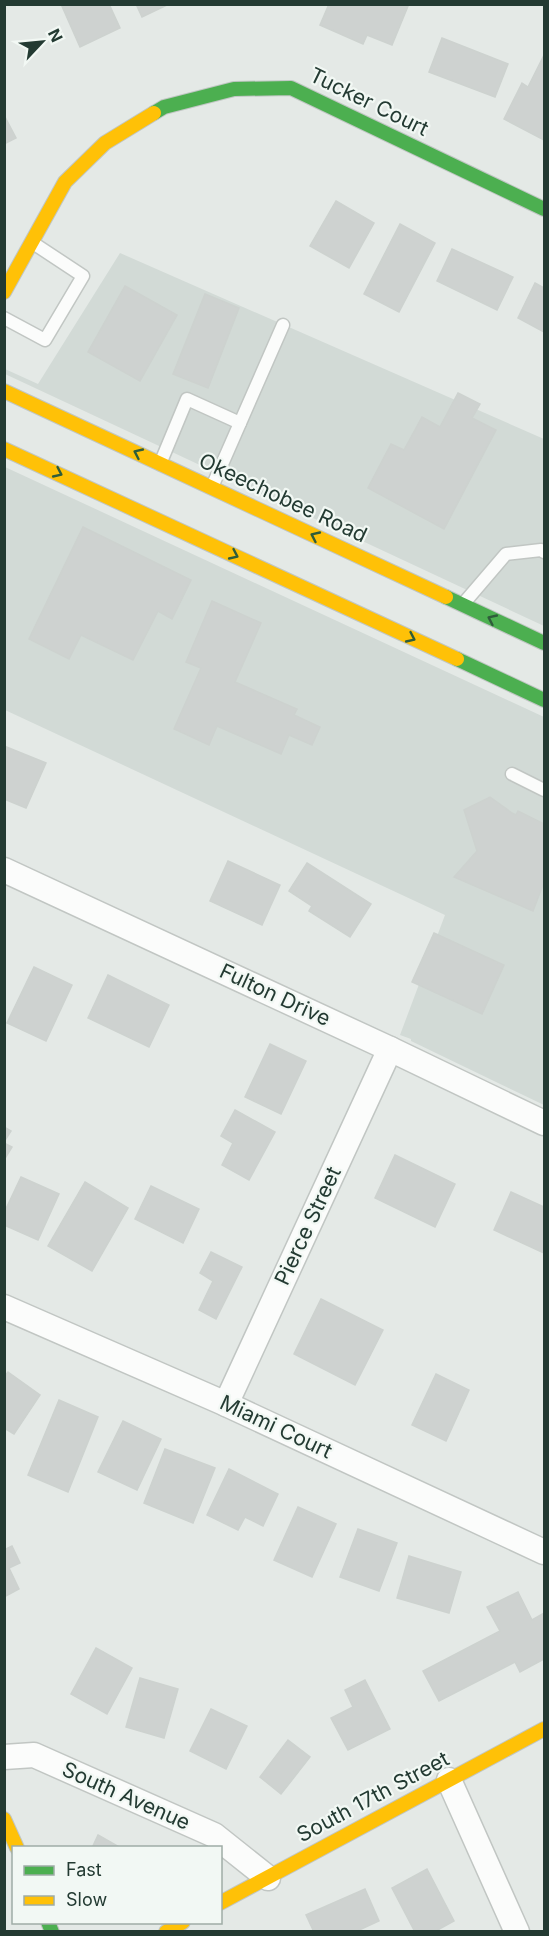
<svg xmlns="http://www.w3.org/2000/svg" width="549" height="1936" viewBox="0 0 549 1936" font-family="Inter,sans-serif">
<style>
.built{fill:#d2dad6}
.building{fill:#ced2d0;stroke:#cdd2cf;stroke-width:1.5}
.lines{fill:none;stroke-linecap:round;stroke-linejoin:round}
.lane-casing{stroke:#c1c6c3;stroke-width:15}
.street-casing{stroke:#c1c6c3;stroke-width:27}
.fast-casing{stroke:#c0c6c3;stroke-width:16}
.slow-casing{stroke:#c0c6c3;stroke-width:16}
.lane{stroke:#fbfcfb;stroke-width:12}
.street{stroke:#fbfcfb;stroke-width:24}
.fast{stroke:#4caf50;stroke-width:14}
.slow{stroke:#ffc107;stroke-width:14}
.oneway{stroke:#2f5d3b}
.labels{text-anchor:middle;stroke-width:4.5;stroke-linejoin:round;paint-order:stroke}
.street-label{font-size:21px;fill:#233a32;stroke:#f2f8f4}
</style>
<rect width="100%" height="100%" fill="#e4e9e6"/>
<!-- built -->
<g class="built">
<path d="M120,253l424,186v187l-539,-252v-5l33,15z"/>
<path d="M5,467l539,250v388l-133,-64v-2l-11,-4 45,-120 -440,-205z"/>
</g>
<!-- building -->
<g class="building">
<path d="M61,4h48l11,24 -40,19z"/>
<path d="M136,4h33l-27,13z"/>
<path d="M329,4h75l4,2 -16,39 -25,-10 -4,9 -43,-19z"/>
<path d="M442,38l66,26 -13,33 -66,-25z"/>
<path d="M544,55v85l-40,-21 18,-36 6,4z"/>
<path d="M4,115l12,23 -12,6z"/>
<path d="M336,201l38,22 -25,45 -39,-22z"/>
<path d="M400,224l35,19 -36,69 -35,-18z"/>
<path d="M452,249l61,28 -16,33 -60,-29z"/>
<path d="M535,283l9,5v44l-26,-14z"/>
<path d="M125,286l52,29 -37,66 -52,-29z"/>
<path d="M205,294l34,14 -31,80 -35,-14z"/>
<path d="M458,393l22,11 -8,14 24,12 -52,99 -76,-41 23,-44 13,6 18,-33 18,10z"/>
<path d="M83,527l108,53 -19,39 -14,-8 -25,49 -52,-25 -12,24 -40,-20z"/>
<path d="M212,601l49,22 -26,59 62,27 -3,6 26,12 -8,18 -23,-10 -8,19 -64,-28 -8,19 -35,-16 27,-61 -15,-6z"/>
<path d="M4,746l42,17 -20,45 -22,-9z"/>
<path d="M490,797l22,16 4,2 2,-4 26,13v58l-11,29 -79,-34 23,-26 -13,-41z"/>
<path d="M228,861l52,24 -18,40 -52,-24z"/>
<path d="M307,863l64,41 -21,33 -41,-26 3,-5 -23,-15z"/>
<path d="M434,933l70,32 -22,49 -70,-32z"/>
<path d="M34,967l38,18 -26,56 -39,-18z"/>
<path d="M108,975l61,30 -20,42 -61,-29z"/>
<path d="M270,1044l36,17 -25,53 -36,-17z"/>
<path d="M235,1110l40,22 -26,48 -27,-15 11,-22 -12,-7z"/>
<path d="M4,1127l7,4 -7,11z"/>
<path d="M4,1143l8,4 -8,13z"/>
<path d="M395,1155l60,29 -20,43 -60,-29z"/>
<path d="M21,1177l38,17 -21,46 -34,-15v-12z"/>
<path d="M85,1182l43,26 -36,63 -44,-25z"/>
<path d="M151,1186l48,23 -16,34 -48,-24z"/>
<path d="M511,1192l33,15v46l-50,-23z"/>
<path d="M211,1252l31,15 -26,52 -17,-9 14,-29 -13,-8z"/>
<path d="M321,1299l62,31 -28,55 -61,-31z"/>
<path d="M8,1372l32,23 -26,39 -10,-6v-51z"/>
<path d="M436,1374l33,16 -23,51 -34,-16z"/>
<path d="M59,1400l39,17 -30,75 -40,-17z"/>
<path d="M123,1421l38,18 -24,51 -39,-18z"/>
<path d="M165,1449l50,19 -22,55 -49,-20z"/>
<path d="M229,1469l49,25 -15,32 -18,-9 -7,13 -31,-15z"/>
<path d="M298,1507l38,17 -24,53 -38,-17z"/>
<path d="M358,1529l39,14 -18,48 -39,-14z"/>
<path d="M12,1546l8,17 -11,5 10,21 -15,8v-47z"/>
<path d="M409,1556l52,16 -12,41 -52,-15z"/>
<path d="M518,1592l14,28 12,-7v46l-24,13 -5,-10 -76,39 -16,-30 77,-40 -13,-24z"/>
<path d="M96,1648l36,20 -25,46 -36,-20z"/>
<path d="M140,1678l38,11 -14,49 -38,-11z"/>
<path d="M365,1680l25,49 -42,21 -17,-32 22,-11 -8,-17z"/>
<path d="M211,1709l36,17 -21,43 -36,-18z"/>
<path d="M288,1740l22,17 -29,37 -21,-17z"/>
<path d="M98,1835l23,13h-29z"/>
<path d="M427,1869l27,52 -20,11h-19l-23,-44z"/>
<path d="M365,1889l14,32 -24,11h-41l-8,-17z"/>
</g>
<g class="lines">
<defs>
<g id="lane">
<path d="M4,318l41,22 38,-64 -50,-33"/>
<path d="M160,464l27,-65 53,24"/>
<path d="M212,487l71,-162"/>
<path d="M464,603l42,-49 35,-4 3,2"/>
<path d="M512,774l32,16"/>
</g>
<g id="street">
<path d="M4,870l386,179 154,74"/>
<path d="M4,1307l222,97 318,148"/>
<path d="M226,1404l164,-355"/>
<path d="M4,1757l30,-2 180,80 54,43"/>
<path d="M449,1780l68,152"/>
</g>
<g id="fast">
<path d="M154,113l10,-6 70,-18 57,-1 253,121"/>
<path d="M446,597l98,46"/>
<path d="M457,659l87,41"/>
<path d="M48,1922l4,10"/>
</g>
<g id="slow">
<path d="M4,292l61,-110 40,-39 49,-30"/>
<path d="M4,391l442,206"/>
<path d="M4,449l453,210"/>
<path d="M4,1819l13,29"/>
<path d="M220,1903l324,-174"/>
<path d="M166,1932l17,-10"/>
</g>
</defs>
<!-- lane casing -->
<use href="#lane" class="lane-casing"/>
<!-- street casing -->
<use href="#street" class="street-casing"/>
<!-- fast casing -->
<use href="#fast" class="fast-casing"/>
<!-- slow casing -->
<use href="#slow" class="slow-casing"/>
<!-- lane -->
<use href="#lane" class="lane"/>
<!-- street -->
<use href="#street" class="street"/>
<!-- fast -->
<use href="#fast" class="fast"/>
<!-- slow -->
<use href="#slow" class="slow"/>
</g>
<!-- one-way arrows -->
<defs><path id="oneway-chevron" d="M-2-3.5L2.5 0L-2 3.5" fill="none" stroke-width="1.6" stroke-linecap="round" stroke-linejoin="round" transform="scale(1.5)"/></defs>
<g class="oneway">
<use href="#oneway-chevron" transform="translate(138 453) rotate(-155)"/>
<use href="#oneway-chevron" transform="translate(58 473) rotate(25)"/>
<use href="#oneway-chevron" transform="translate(315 536) rotate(-155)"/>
<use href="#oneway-chevron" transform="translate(234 555) rotate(25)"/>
<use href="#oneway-chevron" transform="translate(492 619) rotate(-155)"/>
<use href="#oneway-chevron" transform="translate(411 638) rotate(25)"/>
</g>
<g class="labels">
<!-- street labels -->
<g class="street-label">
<text transform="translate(369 102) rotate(26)" y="7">Tucker Court</text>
<text transform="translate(283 498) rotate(25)" y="7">Okeechobee Road</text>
<text transform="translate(275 995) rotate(25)" y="7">Fulton Drive</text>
<text transform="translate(308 1226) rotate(-65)" y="7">Pierce Street</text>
<text transform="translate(276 1427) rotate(25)" y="7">Miami Court</text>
<text transform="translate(126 1796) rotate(24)" y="7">South Avenue</text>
<text transform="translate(373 1797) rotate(-28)" y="7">South 17th Street</text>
</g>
</g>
<!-- border -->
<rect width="549" height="1936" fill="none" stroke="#233a32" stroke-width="12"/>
<!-- legend -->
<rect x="12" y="1846" width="210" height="78" fill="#f2f8f4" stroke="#9faca6" stroke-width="1.5"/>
<rect x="24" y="1866" width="30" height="9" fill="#4caf50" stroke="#9faca6" stroke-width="1.5"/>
<text x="66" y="1876" font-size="18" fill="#233a32">Fast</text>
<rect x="24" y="1896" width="30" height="9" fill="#ffc107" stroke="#9faca6" stroke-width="1.5"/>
<text x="66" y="1906" font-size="18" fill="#233a32">Slow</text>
<!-- north arrow -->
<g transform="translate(42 42) rotate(64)" stroke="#f2f8f4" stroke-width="4.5" paint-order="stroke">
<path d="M0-4.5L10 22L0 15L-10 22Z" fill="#233a32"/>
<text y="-9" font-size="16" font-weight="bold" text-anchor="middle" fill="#233a32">N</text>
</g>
</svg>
